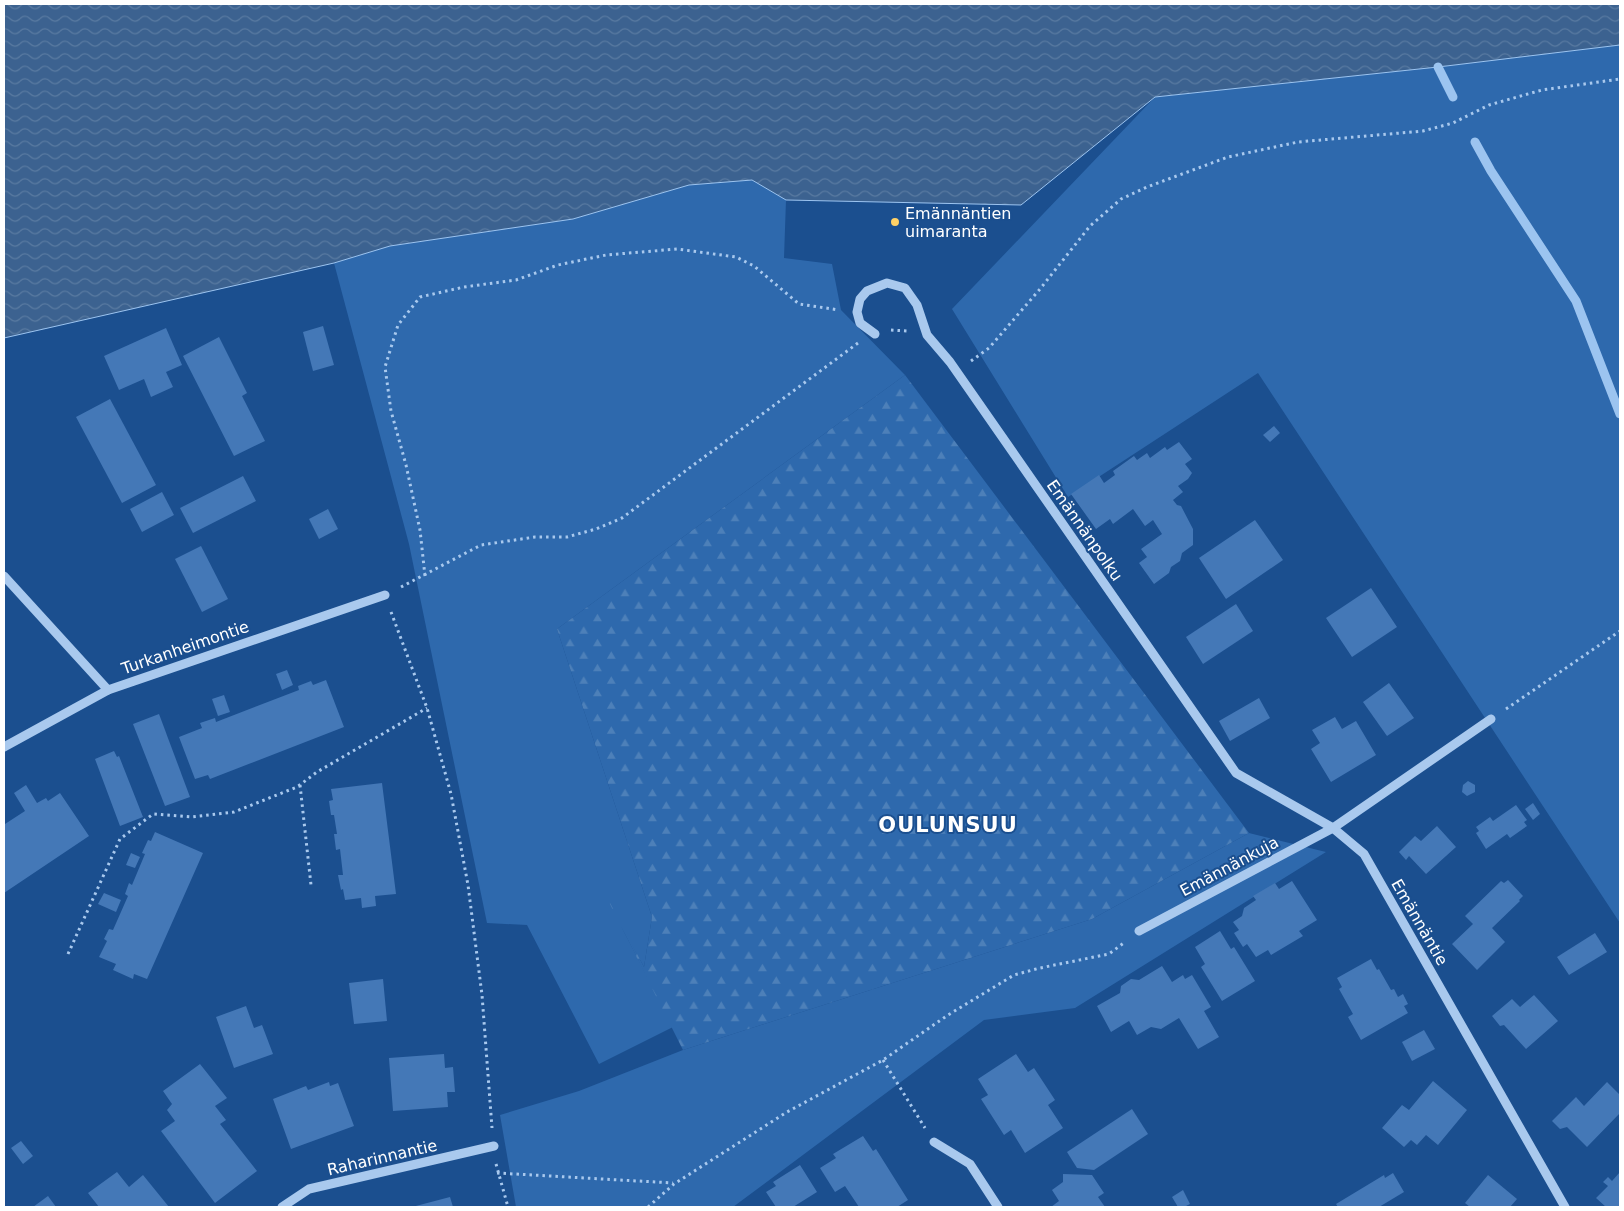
<svg xmlns="http://www.w3.org/2000/svg" width="1624" height="1211" viewBox="0 0 1624 1211" font-family="'DejaVu Sans',sans-serif">
<style>
.grass{fill:#2e69ad}
.forest{fill:url(#forest-firs)}
.water{fill:url(#water-waves);stroke:#9cc4f0}
.lines{fill:none;stroke-linecap:round;stroke-linejoin:round}
.stream{stroke:#9cc4f0;stroke-width:9}
.building{fill:#4478b7}
.path{stroke:#a9c9ee;stroke-width:3;stroke-dasharray:2.5 4;stroke-linecap:butt}
.minor{stroke:#a9c9ee;stroke-width:9}
.poi-dot{fill:#ffd166;stroke:#1b4f8f;stroke-width:2}
.labels{text-anchor:middle;stroke-width:4;stroke-linejoin:round;paint-order:stroke}
.poi-label{font-size:16px;fill:#fff;stroke:#1b4f8f;text-anchor:start}
.street-label{font-size:16px;fill:#fff;stroke:#1b4f8f}
.district-label{font-size:21px;font-weight:bold;letter-spacing:1px;fill:#fff;stroke:#1b4f8f}
</style>
<defs>
<pattern id="forest-firs" width="22" height="20" patternUnits="userSpaceOnUse" patternTransform="scale(1.25)"><rect width="22" height="20" fill="#2e69ad"/><path d="M5 1l3.5 6h-7zM16 11l3.5 6h-7z" fill="#4d80b9"/></pattern>
<pattern id="water-waves" width="16" height="10" patternUnits="userSpaceOnUse" patternTransform="scale(1.25)"><rect width="16" height="10" fill="#3c6290"/><path d="M0 5q4-4 8 0t8 0" fill="none" stroke="#597aa1"/></pattern>
</defs>
<rect width="100%" height="100%" fill="#1b4f8f"/>
<!-- grass -->
<g class="grass">
<path d="M1620,45v878l-362,-550 -190,124 -116,-188 203,-212 283,-30z"/>
<path d="M752,180l34,20 -2,58 48,6 9,46 64,65 -348,254 95,288 -8,50 -23,-41 52,101 -74,37 -72,-139 -40,-2 -78,-379 -75,-281 56,-17 183,-27 116,-34z"/>
<path d="M1249,833l77,19 -251,156 -91,12 -251,187h-217l-16,-92 79,-24 104,-41 409,-131z"/>
</g>
<!-- forest -->
<path class="forest" d="M905,375l344,458 -157,86 -409,131 -82,-164 43,81 8,-50 -95,-288z"/>
<!-- water -->
<path class="water" d="M4,4h1616v41l-182,22 -283,30 -134,108 -235,-5 -34,-20 -63,5 -116,34 -183,27 -56,17 -330,75z"/>
<g class="lines">
<!-- stream -->
<g class="stream">
<path d="M1438,67l15,30"/>
<path d="M1475,142l16,29 85,130 44,113"/>
</g>
</g>
<!-- building -->
<g class="building">
<path d="M323,326l11,39 -21,6 -10,-39z"/>
<path d="M166,328l16,37 -16,7 7,15 -22,10 -7,-18 -25,11 -15,-34z"/>
<path d="M219,337l28,56 -5,3 23,45 -31,15 -51,-100z"/>
<path d="M110,399l46,86 -34,18 -46,-86z"/>
<path d="M1274,426l6,7 -10,9 -7,-7z"/>
<path d="M1179,442l13,17 -7,5 7,9 -4,6 -10,7 5,6 -10,8 4,5 4,1 12,23v16l-11,8 -2,8 -9,6 -2,6 -15,11 -15,-21 8,-6 -6,-8 21,-15 -9,-14 -8,6 -12,-17 -20,15 -3,-5 -14,10 -25,-35 28,-19 5,8 11,-8 -2,-4 21,-15 3,4 10,-7 3,5 15,-11 2,3z"/>
<path d="M243,476l13,25 -63,32 -13,-25z"/>
<path d="M162,492l12,23 -32,17 -12,-23z"/>
<path d="M328,509l10,20 -19,10 -10,-20z"/>
<path d="M1255,520l28,40 -57,39 -27,-41z"/>
<path d="M201,546l27,53 -26,13 -27,-53z"/>
<path d="M1371,588l26,39 -45,30 -26,-39z"/>
<path d="M1236,604l17,27 -50,33 -17,-27z"/>
<path d="M287,670l6,15 -11,5 -6,-16z"/>
<path d="M326,680l18,47 -134,52 -2,-4 -13,4 -16,-42 23,-9 -2,-5 15,-5 1,4 83,-32 -1,-4 13,-5 2,4z"/>
<path d="M1389,683l25,35 -27,18 -24,-34z"/>
<path d="M224,695l6,17 -12,4 -6,-17z"/>
<path d="M1259,698l11,20 -40,23 -11,-20z"/>
<path d="M159,714l31,83 -25,9 -32,-82z"/>
<path d="M1335,717l7,12 14,-8 20,34 -45,27 -20,-33 9,-6 -8,-13z"/>
<path d="M114,751l3,6 2,-1 24,61 -23,9 -25,-67z"/>
<path d="M1468,781l7,4v7l-8,4 -5,-4 1,-7z"/>
<path d="M382,783l14,111 -21,2 1,10 -14,2 -1,-10 -16,2 -2,-11 -2,1 -3,-15h5l-3,-26 -4,1 -2,-16h3l-3,-19h-3l-2,-14 4,-1 -2,-11z"/>
<path d="M26,785l11,18 9,-5 2,3 12,-8 29,43 -85,57v-71l1,2 20,-13 -11,-18z"/>
<path d="M1533,803l7,11 -7,6 -8,-11z"/>
<path d="M1516,805l11,15 -3,2 3,4 -17,12 -3,-4 -21,15 -10,-16 3,-2 -3,-4 14,-10 3,4z"/>
<path d="M1437,826l19,21 -30,27 -17,-18 -3,4 -7,-8 16,-16 6,5z"/>
<path d="M155,832l48,21 -56,126 -13,-5 -1,5 -20,-9 3,-6 -17,-7 8,-16 -3,-2 5,-10 4,1 15,-34 -3,-2 4,-11 3,2 13,-31 -3,-1 6,-13 3,1z"/>
<path d="M131,853l9,4 -5,11 -9,-3z"/>
<path d="M1508,880l15,16 -4,4 1,1 -28,27 13,14 -28,28 -25,-26 21,-20 -8,-8 36,-35 3,2z"/>
<path d="M1292,881l25,39 -18,11 4,5 -32,19 -3,-5 -12,7 -9,-13 -4,3 -9,-14 5,-3 -6,-8 9,-6 2,-8 12,-8 -3,-4 22,-13 4,6z"/>
<path d="M104,893l17,7 -5,12 -18,-8z"/>
<path d="M1220,931l11,18 3,-2 21,34 -33,20 -21,-34 4,-3 -10,-17z"/>
<path d="M1595,933l12,19 -38,23 -12,-18z"/>
<path d="M1371,959l6,11 2,-1 12,21 3,-1 4,8 5,-3 5,10 -4,2 4,7 -47,27 -13,-23 5,-3 -14,-25 3,-2 -5,-9z"/>
<path d="M1162,966l10,16 11,-7 2,4 7,-4 19,32 -7,4 15,26 -21,12 -19,-31 -18,11 -10,-2 -14,8 -8,-14 -18,11 -14,-26 23,-13 1,-7 10,-7 8,1z"/>
<path d="M383,979l4,42 -33,3 -5,-41z"/>
<path d="M1534,995l24,26 -32,28 -22,-24 -4,1 -8,-10 20,-17 8,8z"/>
<path d="M246,1006l8,22 8,-3 11,29 -39,14 -18,-51z"/>
<path d="M1424,1030l11,19 -23,12 -10,-19z"/>
<path d="M444,1054l1,14 8,-1 2,25h-8l1,15 -55,4 -4,-53z"/>
<path d="M1016,1054l12,18 6,-4 21,32 -7,5 15,23 -38,25 -14,-23 -7,5 -23,-36 7,-4 -10,-16z"/>
<path d="M200,1064l27,34 -12,8 11,14 -6,4 37,47 -42,32 -54,-72 14,-10 -8,-11 5,-6 -9,-13z"/>
<path d="M1433,1081l34,29 -29,35 -12,-10 -9,10 -6,-5 -7,7 -22,-19 20,-23 7,5z"/>
<path d="M329,1082l1,4 8,-3 16,43 -63,23 -18,-50 33,-13 2,4z"/>
<path d="M1607,1082l13,13v18l-33,34 -20,-20 -7,2 -8,-8 24,-24 8,9z"/>
<path d="M1132,1109l16,25 -54,36 -17,-2 -10,-16z"/>
<path d="M863,1136l10,15 3,-2 32,51 -11,7h-38l-14,-21 -10,6 -15,-24 16,-10 -3,-4z"/>
<path d="M21,1141l12,15 -10,8 -12,-16z"/>
<path d="M800,1165l17,27 -24,15h-17l-10,-15 10,-6 -3,-4z"/>
<path d="M117,1172l12,15 14,-12 26,32h-70l-11,-14z"/>
<path d="M1620,1172v35h-14l-10,-9 12,-12 -5,-4 5,-5 4,4z"/>
<path d="M1393,1173l11,19 -25,15h-41l-2,-3 48,-29 1,3z"/>
<path d="M1063,1174l29,1 12,18 -6,4 7,10h-54l8,-6 -7,-11 11,-8z"/>
<path d="M1488,1175l29,24 -7,8h-40l-5,-4z"/>
<path d="M1183,1190l7,14 -6,3h-6l-6,-10z"/>
<path d="M48,1196l8,11h-23z"/>
<path d="M450,1197l3,10h-41z"/>
</g>
<g class="lines">
<!-- path -->
<g class="path">
<path d="M891,330l16,1"/>
<path d="M971,361l18,-13 51,-59 50,-63 31,-27 26,-12 81,-30 70,-15 125,-11 30,-8 36,-18 53,-15 78,-11"/>
<path d="M425,576l-5,-46 -14,-65 -15,-54 -6,-44 13,-42 22,-28 44,-10 52,-7 42,-15 48,-10 71,-6 59,8 18,9 45,38 40,6"/>
<path d="M401,587l80,-42 54,-8h32l29,-8 26,-11 236,-175"/>
<path d="M391,612l36,96 24,86 17,91 14,110 10,133"/>
<path d="M1506,709l114,-78"/>
<path d="M300,785l11,100"/>
<path d="M68,954l52,-115 33,-25 39,3 42,-5 63,-25 20,-15 110,-64"/>
<path d="M883,1060l42,68"/>
<path d="M496,1164l12,43"/>
<path d="M497,1173l176,10"/>
<path d="M648,1207l26,-23 113,-72 96,-52 65,-45 66,-40 26,-7 69,-14 16,-12"/>
</g>
<!-- minor -->
<g class="minor">
<path d="M875,334l-15,-11 -3,-11 3,-13 7,-8 20,-8 18,5 12,17 10,30 23,27 286,411 97,55"/>
<path d="M4,576l104,114"/>
<path d="M1491,719l-158,109 31,26 201,353"/>
<path d="M4,747l104,-57 277,-95"/>
<path d="M1139,931l194,-103"/>
<path d="M934,1142l36,22 28,43"/>
<path d="M282,1207l27,-18 185,-43"/>
</g>
</g>
<!-- markers -->
<circle class="poi-dot" cx="895" cy="222" r="5"/>
<g class="labels">
<!-- poi labels -->
<g class="poi-label">
<text x="905" y="219">Emännäntien<tspan x="905" dy="18">uimaranta</tspan></text>
</g>
<!-- street labels -->
<g class="street-label">
<text transform="translate(1085 530) rotate(55)" y="6">Emännänpolku</text>
<text transform="translate(185 647) rotate(-19)" y="6">Turkanheimontie</text>
<text transform="translate(1229 866) rotate(-28)" y="6">Emännänkuja</text>
<text transform="translate(1420 922) rotate(60)" y="6">Emännäntie</text>
<text transform="translate(382 1157) rotate(-13)" y="6">Raharinnantie</text>
</g>
<!-- district labels -->
<g class="district-label">
<text x="948" y="832">OULUNSUU</text>
</g>
</g>
<!-- border -->
<rect width="1624" height="1211" fill="none" stroke="#ffffff" stroke-width="10"/>
</svg>
